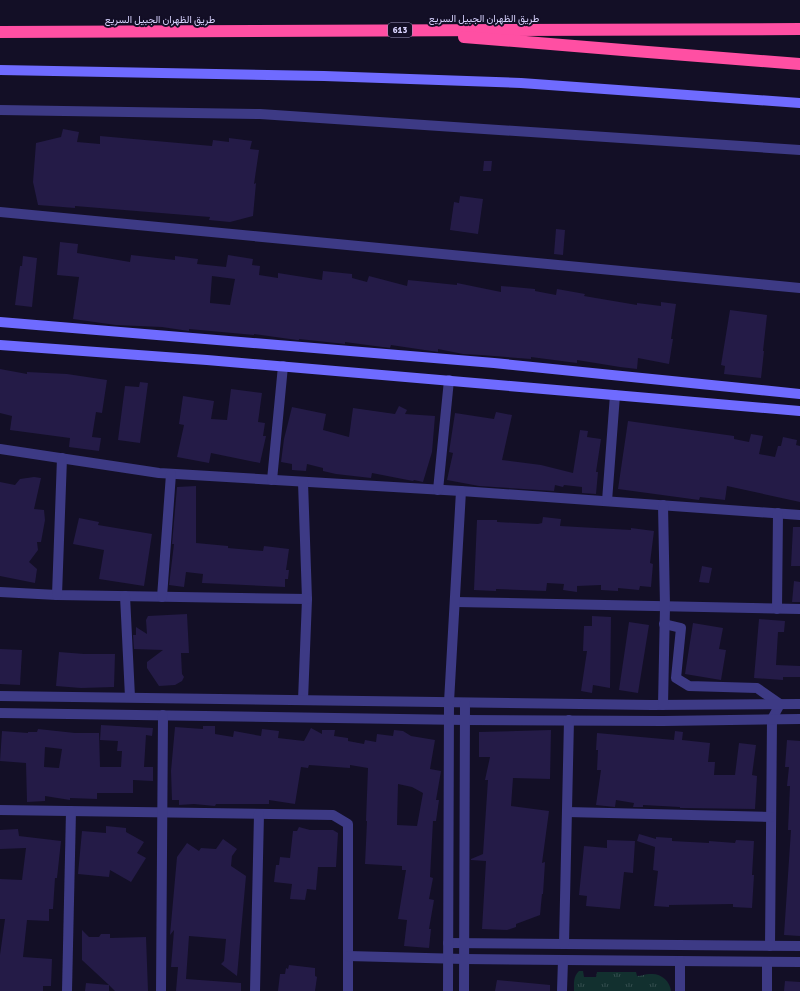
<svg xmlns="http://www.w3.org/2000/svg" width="800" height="991" viewBox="0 0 800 991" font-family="Signika,Vazirmatn,sans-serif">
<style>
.grass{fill:url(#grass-tufts)}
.building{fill:#241b47;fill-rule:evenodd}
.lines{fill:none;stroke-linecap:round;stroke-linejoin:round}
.street{stroke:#3d3a85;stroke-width:10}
.secondary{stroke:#6f6bff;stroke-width:10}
.highway{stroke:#ff4fa3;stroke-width:12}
.labels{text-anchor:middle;stroke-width:4;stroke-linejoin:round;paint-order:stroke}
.shield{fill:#130f26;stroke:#9e99be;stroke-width:1}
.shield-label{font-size:9px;font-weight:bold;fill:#d9d4ff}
.street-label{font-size:10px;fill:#d9d4ff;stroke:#130f26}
</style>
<defs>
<pattern id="grass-tufts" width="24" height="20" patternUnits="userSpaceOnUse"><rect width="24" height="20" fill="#12302f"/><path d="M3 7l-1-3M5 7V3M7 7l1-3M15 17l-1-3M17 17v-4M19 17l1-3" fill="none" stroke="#344d4e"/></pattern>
</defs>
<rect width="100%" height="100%" fill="#130f26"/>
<!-- grass -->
<path class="grass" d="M579,971h4l1,6h12l1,-5h39l1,4c5,0 8,-2 13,-2 11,-1 20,7 21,17h-97c0,-8 -1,-14 5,-20z"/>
<!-- building -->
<g class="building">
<path d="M63,129l16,3 -2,10 23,2v-8l112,10 1,-6 16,2v-4l23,3 -2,8 9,1 -5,34 2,-1 -3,33 -23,6 -21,-2 1,-3 -135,-11v2l-37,-3 -5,-23 3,-39 25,-6z"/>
<path d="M484,161h8l-1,10h-8z"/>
<path d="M460,196l23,3 -5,35 -28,-4 4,-28 5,1z"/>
<path d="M556,229l9,1 -2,25 -9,-1z"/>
<path d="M60,242l18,2 -1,9 53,9 1,-7 44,5v-4l23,3 -1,5 29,3 2,-12 25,4 -1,6 8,1 -1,9 19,3v-5l44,7 1,-9 29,3v4l15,4 2,-6 38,10 1,-6 49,5v-2l44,9v-6l34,3v2l21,4 1,-6 28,5 -1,2 53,9v-2l24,3v-4l15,2 -5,35h2l-4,25 -31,-6 -1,11 -17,-2 -43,-7v3l-46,-6v2l-50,-4 -18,-1 -25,-5v3l-47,-7 -1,3 -45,-6v2l-46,-5v1h-2l-43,-6v1l-65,-6v2l-27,-4 -46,-2 -43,-6 6,-42 -22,-2zM212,276l23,3 -5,26 -20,-2v-1z"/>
<path d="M23,256l14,2 -5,49 -17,-2 5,-39h2z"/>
<path d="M730,310l37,5 -4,36h1l-3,27 -37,-4 1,-8 -4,-1z"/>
<path d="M0,369l27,5v-2l40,2 40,6 -5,33 -6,-1 -4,25 9,1 -2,13 -30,-4 1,-9 -60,-8 2,-14 -12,-3z"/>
<path d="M140,382l8,1 -8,60 -22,-3 7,-54 14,1z"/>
<path d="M231,389l31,4 -4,29 7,1 -2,13h3l-6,27 -49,-10 -2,10 -32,-6 7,-32 -5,-1 4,-28 31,5 -3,18 16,1z"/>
<path d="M399,406l8,4 -2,4 30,2 -3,36 -9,30 -9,-2 -1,1 -41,-8 -1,5 -35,-4 -13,-3v-3l-16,-4 -1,7 -14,-1v-6l-11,-2 3,-23 8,-32 34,7 -3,16 26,7 4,-29 42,6z"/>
<path d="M496,412l16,3 -10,45 39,5 32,8 7,-43 8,1 -1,6 14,2 -5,33h2l-2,22 -14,-1v-6l-18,-2 -1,2 -8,-2 -1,6 -75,-5 -32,-6 6,-27 -4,-1 6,-39 39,6z"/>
<path d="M628,421l106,15v3l15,3 2,-8 12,2 -4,18 16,3 3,-11h3l2,-9 14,3 -1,5 4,1v56l-73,-16 -2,14 -25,-3 -1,3 -81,-11z"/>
<path d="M34,477l7,1 -7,31 10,1 1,10 -4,22h-4l1,8 -9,12 8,7 -2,14 -35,-7v-94l15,3 5,-6z"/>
<path d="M196,486v57l32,3v2l35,3 1,-5 25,3 -3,21h3l-1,9h-3v8l-83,-4 1,-9 -17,-2 -2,15 -15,-2 5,-41h-2l5,-57z"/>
<path d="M543,517l18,2 -1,7 71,4v-2l23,3 -4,32 3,1 -2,23 -11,-1 -1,4 -21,-2v3l-17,-1v-5l-24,1v6l-14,-2 1,-6 -17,-1 -1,8 -50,-2v2l-22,-1 3,-70h20v2l41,2 4,-1z"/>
<path d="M79,518l20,4 -1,3 54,9 -8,52 -45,-7 5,-29 -31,-6z"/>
<path d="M793,527h7v39h-9z"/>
<path d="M702,566l10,2 -3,15 -10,-1z"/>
<path d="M794,581l6,1v20h-8z"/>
<path d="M187,614l2,39h-8l1,21 2,3 -2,4 -7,4 -16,1 -12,-18v-6l16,-12 -29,-1 -1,-14h3v-8l11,7 -1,-14 2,-4z"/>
<path d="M592,616l19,1 -1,71 -17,-3 -1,8 -11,-2 6,-40h-4l1,-25h8z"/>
<path d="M759,619l26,2 -1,11h-6l-2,33 24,1v11h-17v3l-29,-2z"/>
<path d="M629,622l20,3 -11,68 -19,-3z"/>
<path d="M693,623l30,5 -4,21 7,1 -5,30 -36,-6z"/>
<path d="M0,649l22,1 -2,35 -20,-1z"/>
<path d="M59,652l25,2h31l-1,33 -33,1 -25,-2z"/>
<path d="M101,725l52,3 -1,8 -6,-1 -2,32h9v14l-20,-1v13h-36v6l-27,-1v2l-25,-4v5l-18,1 -1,-39 -26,-2 2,-30 26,2v-1h9l1,-3 37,4h24l1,34h21l1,-16h-5l1,-10 -18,-1zM45,747l17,2 -3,19 -15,-1z"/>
<path d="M203,726h12v8l18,3 1,-6 27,5 1,-7 17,2 -1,7 26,3 7,-13 11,6v-4h13l-1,6 14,2v3l16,3 1,-4 11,2 1,-8 16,2 1,-6 9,1 8,5 24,4 -5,29 11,2 -5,29h3l-3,21h-3l-3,56 3,1 -4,21 5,1 -5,29h2l-2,19 -25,-2 3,-26 -9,-1 8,-49h-4v-4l-37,-2 2,-43h-1l2,-53 -18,-3v3l-41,-3 -1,3 -7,-1 -6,37 -26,-4v4h-53l-1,2 -21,-2 -15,1v-5h-7l-1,-29 4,-44 28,2zM398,784l14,3 11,6 -6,33 -20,-1z"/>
<path d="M551,730l-1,49 -37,-1 -2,28 38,5 -7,52 3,-1 -2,32h-1l-2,21 -24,9v3l-9,3 -25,-1 4,-68 -15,-1v-1l12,-5 5,-74h-3l5,-23h-11v-25z"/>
<path d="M675,731l8,1 -1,8 28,3 -2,19h7l-1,13h21l4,-32 17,2 -4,30 5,1 -2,33 -75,-1v-1l-37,-2v2h-10l1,-4 -18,-3 -1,7 -19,-2 5,-35h-4l1,-20h-2l1,-17 77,7z"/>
<path d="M787,740l13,1v195l-16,-1 7,-105h-3l2,-44h-3l2,-19h-4z"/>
<path d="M106,826l20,2v4l18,10 -7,11 9,5 -15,24 -21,-12 -1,7 -31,-3 4,-43 24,2z"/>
<path d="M299,827l11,3h23l5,3 -2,34h-18l-2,23 -9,-1 -2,11 -15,-1 2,-15 -18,-2 2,-17h3l1,-8 10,1 3,-27h4z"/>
<path d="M18,829l1,7 42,5 -4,37h-2l-2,31h-4v12l-22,-1 -4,37 29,2 -1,27h-8v5h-43v-36l5,-36h-5v-40l22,1 4,-32 -26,1v-19z"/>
<path d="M639,834l17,5v-2l16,1v3l37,2v-2l26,2 1,-3 18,1 -2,34h2l-2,33 -19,-1v-3l-64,1v2l-15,-1 4,-35 -5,-1 2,-23 -18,-6z"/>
<path d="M223,839l14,10 -5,7 -1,10 15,10 -9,100 -16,-12 3,-3 2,-22 -37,-3 -3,43 55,4v8h-65l2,-24h-7l3,-37 -4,5 7,-78 10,-14 12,8 2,-3 15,1z"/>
<path d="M607,840l28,1 -2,32 -9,-1 -4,37 -34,-3 1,-10 -8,-1 5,-49 23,2z"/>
<path d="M82,930l7,7h10l2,-3h9v4l36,-1 2,54h-33l-6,-6v6h-24l1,-8 23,2 -27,-25z"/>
<path d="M289,965l26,3v8l2,1 -2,14h-37l2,-17h5l1,-6 2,1z"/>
<path d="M497,980l53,5v6h-55z"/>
<path d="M785,981l15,1v9h-16z"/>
</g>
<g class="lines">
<!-- street -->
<g class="street">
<path d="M0,110l260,4 540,36"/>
<path d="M0,212l800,76"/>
<path d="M0,449l159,24 302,18 339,24"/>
<path d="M272,480l11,-114"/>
<path d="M303,482l4,117 -4,101"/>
<path d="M438,490l11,-110"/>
<path d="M607,501l8,-106"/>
<path d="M0,592l57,3 250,4"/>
<path d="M57,595l5,-137"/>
<path d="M125,596l5,101"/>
<path d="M162,597l9,-123"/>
<path d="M456,602l344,7"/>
<path d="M777,609l1,-96"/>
<path d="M664,624l17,4 -5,50 13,8 68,2 23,16 -8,15 -2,227"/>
<path d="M0,696l652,9 148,-1"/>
<path d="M663,705l2,-99 -2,-101"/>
<path d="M0,713l465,7 198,1 137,-2"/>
<path d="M0,810l333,5 15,9v167"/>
<path d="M567,812l204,5"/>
<path d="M448,943l352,3"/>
<path d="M564,944l5,-224"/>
<path d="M348,956l116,3 336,3"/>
<path d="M680,961v30"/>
<path d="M67,991l4,-180"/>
<path d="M161,991l2,-276"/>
<path d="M255,991l4,-177"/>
<path d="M448,991l1,-289 12,-211"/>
<path d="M464,991l1,-288"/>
<path d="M562,991l1,-31"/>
<path d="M767,991v-29"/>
</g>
<!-- secondary -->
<g class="secondary">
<path d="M0,70l324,6 197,7 279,20"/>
<path d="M0,322l494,41 306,31"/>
<path d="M0,345l207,15 593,51"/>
</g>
<!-- highway -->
<g class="highway">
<path d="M0,32l800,-3"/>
<path d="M464,37l171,14 165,13"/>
</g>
</g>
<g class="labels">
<!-- shield labels -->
<rect class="shield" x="388" y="23" width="24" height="14" rx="3"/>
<g class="shield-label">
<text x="400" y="33">613</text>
</g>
<!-- street labels -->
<g class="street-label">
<text x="484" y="22">طريق الظهران الجبيل السريع</text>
<text x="160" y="23">طريق الظهران الجبيل السريع</text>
</g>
</g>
</svg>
